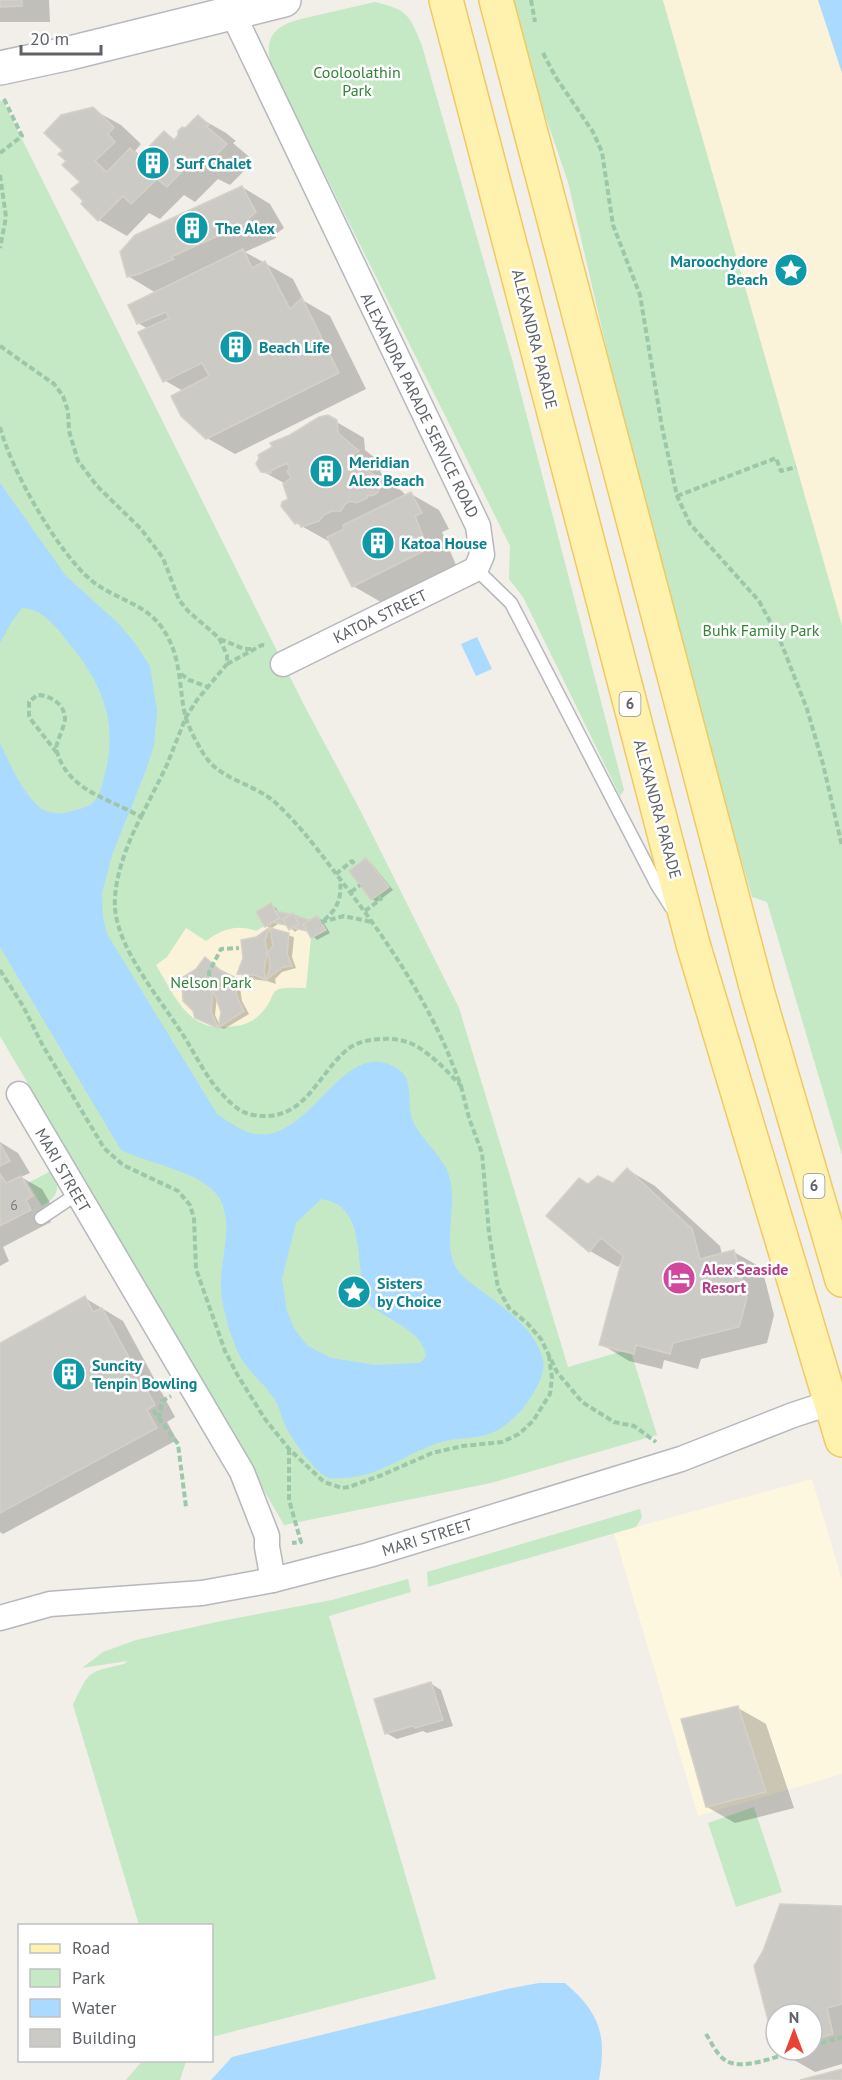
<svg xmlns="http://www.w3.org/2000/svg" width="842" height="2080" viewBox="0 0 842 2080" font-family="'PT Sans',sans-serif">
<style>
.commercial{fill:#fef7e0}
.green{fill:#c5e8c5}
.sand{fill:#fbf3d9}
.water{fill:#aadaff;fill-rule:evenodd}
.shadow{fill:#0003;fill-rule:evenodd}
.building{fill:#cccac5;stroke:#d6d1c6;stroke-width:1.5}
.lines{fill:none;stroke-linecap:round;stroke-linejoin:round}
.lane-casing{stroke:#b5b8bc;stroke-width:15}
.street-casing{stroke:#b5b8bc;stroke-width:27}
.secondary-casing{stroke:#b6babf;stroke-width:36}
.primary-casing{stroke:#f2c960;stroke-width:36}
.path{stroke:#9cc7a9;stroke-width:4;stroke-dasharray:6 3;stroke-linecap:butt}
.lane{stroke:#fff;stroke-width:12}
.street{stroke:#fff;stroke-width:24}
.secondary{stroke:#fff;stroke-width:33}
.primary{stroke:#fff2af;stroke-width:33}
.labels{text-anchor:middle;stroke-width:5;stroke-linejoin:round;paint-order:stroke}
.number-label{font-size:14px;fill:#7a7d7f}
.shield{fill:#fff;stroke:#8f9295;stroke-width:1.5}
.shield-label{font-size:15px;font-weight:bold;fill:#5f6368}
.park-label{font-size:16px;fill:#348238;stroke:#fff}
.culture-label{font-size:16px;font-weight:bold;fill:#0d838f;stroke:#fff;text-anchor:start}
.street-label{font-size:16px;fill:#5f6368;stroke:#fff}
.hotel-label{font-size:16px;font-weight:bold;fill:#b23c85;stroke:#fff;text-anchor:start}
</style>
<rect width="100%" height="100%" fill="#f1efe8"/>
<!-- commercial -->
<path class="commercial" d="M812,1479l30,101v194l-144,42 -84,-283z"/>
<!-- green -->
<g class="green">
<path d="M510,0h153l179,625v530l-75,-253 -15,-5 -17,-59 -109,-405 -58,-251 -39,-114z"/>
<path d="M375,2c33,8 35,13 47,44l91,317 111,427 -4,6 -97,-199 -14,-18 1,-33 -238,-478c-14,-43 19,-47 51,-54 17,-4 34,-8 52,-12z"/>
<path d="M0,101h3l300,602 56,105 100,200 109,359 62,-18 27,86 -166,48 -207,42 -22,-38 -6,-14 -256,-437z"/>
<path d="M51,1171c11,16 7,26 -9,35l-14,-23z"/>
<path d="M640,1509l2,8 -6,10 -208,60 -1,-15z"/>
<path d="M408,1579l3,13 -82,24 107,363 -224,58v-111l-73,-1 -66,-220c17,-35 13,-32 51,-41l3,-3 -45,7 21,-16 33,-12 85,-19 111,-21z"/>
<path d="M754,1807l28,85 -46,15 -28,-84z"/>
<path d="M143,2060h43v1l-6,19h-54z"/>
</g>
<!-- sand -->
<g class="sand">
<path d="M663,0h155l24,73v552z"/>
<path d="M272,922l14,3 3,5 4,-2 14,3 4,7 -5,50c-47,-2 -22,5 -49,29 -9,8 -18,9 -30,10 -40,4 -53,-33 -71,-62l11,-8 19,-29 20,13c16,-12 31,-17 50,-10z"/>
</g>
<!-- water -->
<g class="water">
<path d="M818,0h24v73z"/>
<path d="M0,483l66,93 53,48 15,18 16,24 7,45 -3,34 -9,28 -33,82 -10,38 1,24 4,17 110,180c12,8 25,18 39,20 55,8 85,-94 137,-68 24,11 12,36 20,55 10,22 31,34 37,58 7,26 -7,63 5,87 6,12 22,21 32,29 21,16 51,38 56,66 2,10 -4,21 -8,29 -8,16 -23,32 -39,41 -15,8 -38,6 -55,11 -33,10 -63,36 -99,36 -4,0 -9,1 -13,0 -14,-5 -33,-34 -41,-47 -6,-11 -8,-24 -15,-34 -9,-14 -24,-25 -32,-39 -9,-17 -16,-40 -19,-60 -6,-31 14,-69 -2,-99 -15,-27 -71,-35 -99,-49l-121,-203v-204c10,21 21,47 38,63 9,8 24,9 34,5 6,-2 13,-3 18,-6 9,-5 12,-19 14,-28 15,-54 -1,-93 -36,-135 -11,-15 -27,-34 -46,-34l-10,13 -12,22zM321,1199c47,6 33,67 45,97 1,3 1,7 3,9 3,3 9,6 12,8 16,10 44,23 45,44l-7,6 -44,2 -44,-7 -23,-12 -13,-16 -8,-18 -5,-33 14,-56z"/>
<path d="M477,637l15,32 -16,7 -15,-32z"/>
<path d="M539,1983h26c35,30 42,52 34,97h-388l21,-23 275,-68z"/>
</g>
<!-- shadow -->
<g class="shadow">
<path d="M0,0h49l1,22h-50z"/>
<path d="M92,109l29,16 20,19 -6,7 6,5 23,-23 12,7 22,-23 28,16 10,8 -3,2 21,18 -24,24 -12,-6 -23,23 -11,-7 -24,24 -11,-6 -22,23 -28,-16 -14,-19 -3,-19z"/>
<path d="M242,187l28,17 14,24 -9,7 1,3 -31,14 48,27 11,22 26,15 36,73 -131,65 -28,-16 -24,-47 -19,-11 -16,-51 -10,-6 18,-30 -28,-17z"/>
<path d="M328,417l36,21 1,12 21,17 -6,4 6,11 16,9 4,5 5,-2 28,16 10,19 -7,3 14,33 -75,37 -28,-16 -23,-44 -34,-19 -12,-40 -22,-12z"/>
<path d="M366,860l5,3 22,27 -16,12 -5,-3z"/>
<path d="M271,905l5,3 3,5 11,3 3,-2 18,7 6,-4 5,3 8,13 -13,7 -8,-8 -10,-3 -4,3 -6,-6 -11,-2 -9,6 25,7 -2,20 4,11 -14,4 -7,7 1,5 -9,-3 -18,-2 -11,-6 18,-34 15,-11 -5,-2z"/>
<path d="M224,974l15,8 3,19 7,13 -25,15 -22,-9 -6,-30 16,2 4,2 1,-4 -32,-12zM232,980l-12,11 -1,-1 6,-7zM217,997l6,15 -3,14 -5,-11z"/>
<path d="M0,1142l18,11 12,20 -9,4 21,12 11,19 -7,4 5,10 -48,25 6,14 -9,5z"/>
<path d="M628,1170l27,16 65,60 2,9 12,-3 28,16 12,47 -7,28 -66,16 -3,10 -34,-9 -2,9 -33,-8 -28,-17 23,-85 -6,8 -28,-16 -1,-65 24,-1z"/>
<path d="M85,1298l38,23 52,96 -8,5 10,18 -174,94 -3,-2v-188z"/>
<path d="M430,1683l11,7 12,36 -26,7 -4,-2 -26,8 -11,-6z"/>
<path d="M738,1708l28,16 28,84 -59,15 -28,-16z"/>
<path d="M842,1907v157l-27,8 -38,-22h35v-36h-36v32l-20,-80z"/>
</g>
<!-- building -->
<g class="building">
<path d="M0,0h22v6l-22,1z"/>
<path d="M93,107l21,20 -6,7 7,8 -20,19 12,11 23,-24 9,9 25,-26 10,9 4,-5v-4l4,-4 3,1 13,-13 11,10 -3,1 21,18 -26,26 -10,-8 -24,25 -10,-8 -26,25 -8,-8 -25,25 -17,-17 2,-3 -12,-12 9,-7 -18,-17 4,-4 -8,-7 5,-3 -19,-18 17,-18z"/>
<path d="M242,186l14,26 -8,7 1,3 -78,35 3,2 -35,15 -12,3 -7,-25 15,-17z"/>
<path d="M243,249l9,19 13,-7 25,48 12,-11 37,75 -133,66 -25,-23 -10,-20 38,-20 -7,-13 -39,19 -25,-50 31,-14 -3,-6 -29,12 -9,-19z"/>
<path d="M328,415l9,5 1,13 21,18 -6,4 7,12 17,9 3,5v5l-2,6 -4,3 -7,1v2l-11,5 -6,-2 -5,3 -4,7h-9l-8,4 -5,6 -18,6 -2,-5 -4,2 -14,-18 1,-4 6,-3 -5,-15 8,-6 -4,-7 3,-2 -3,-6 -17,8 1,2 -10,-1 -5,-8 3,-6 -1,-3 14,-8 -2,-4 20,-8 29,-18z"/>
<path d="M411,492l11,21 -7,3 13,33 -76,38 -25,-50 17,-8 -1,-4z"/>
<path d="M366,858l23,29 -18,13 -22,-29z"/>
<path d="M271,903l9,15 -15,9 -9,-15z"/>
<path d="M275,911l15,3 -7,5 3,6 -14,-3 8,-4z"/>
<path d="M293,913l6,11 -10,6 -6,-11z"/>
<path d="M295,916l16,4 -8,4 4,7 -14,-3 6,-4z"/>
<path d="M317,916l9,14 -15,8 -8,-14z"/>
<path d="M270,927l-5,13 2,13 -3,18 2,9 -11,-5 -18,-1 6,-16 -2,-18 15,-3z"/>
<path d="M270,928l19,5 -2,21 5,12 -9,1 -17,13 4,-12 -1,-10 -2,-5 6,-7z"/>
<path d="M205,957l15,13 14,7h-6l-8,4 -7,8 -10,-6 -21,-5 14,-9z"/>
<path d="M234,977l3,20 7,14 -26,17 3,-16 -8,-22 12,-4z"/>
<path d="M182,981l4,4 11,4 16,1 -2,21 7,17 -23,-10 -2,-7 -10,-10z"/>
<path d="M0,1144l10,17 -10,5z"/>
<path d="M627,1168l65,61 8,30 34,-9 13,48 -8,29 -66,16 -3,11 -34,-9 -2,9 -35,-9 24,-89 -22,-18 -12,14 -43,-36 33,-38 9,6 10,-8 15,7z"/>
<path d="M0,1174l6,9 15,-7 12,20 -7,4 5,10 -31,16z"/>
<path d="M85,1296l8,16 9,-4 53,97 -8,5 10,18 -157,85v-170z"/>
<path d="M431,1682l12,38 -28,8 -3,-2 -27,8 -11,-35z"/>
<path d="M738,1706l28,86 -60,15 -25,-88z"/>
<path d="M780,1904l62,2v98l-15,4 6,26 -21,6v-26h-36v36h3l-3,1 -22,-85 9,-15z"/>
<path d="M842,2069v11h-42z"/>
</g>
<g class="lines">
<defs>
<g id="lane">
<path d="M476,569l35,34 146,282 14,22"/>
<path d="M41,1218l36,-24"/>
</g>
<g id="street">
<path d="M233,14l245,512 4,29 -6,14 -193,95"/>
<path d="M19,1094l223,378 25,64v11l6,33"/>
<path d="M0,1618l50,-14 152,-11 71,-13 96,-25 312,-96 112,-44 49,-16"/>
</g>
<path id="secondary" d="M0,68l70,-15 214,-53"/>
<g id="primary">
<path d="M446,0l247,944 149,496"/>
<path d="M496,0l262,994 84,286"/>
</g>
</defs>
<!-- lane casing -->
<use href="#lane" class="lane-casing"/>
<!-- street casing -->
<use href="#street" class="street-casing"/>
<!-- secondary casing -->
<use href="#secondary" class="secondary-casing"/>
<!-- primary casing -->
<use href="#primary" class="primary-casing"/>
<!-- path -->
<g class="path">
<path d="M531,0l4,22"/>
<path d="M543,53l12,23 38,56 9,20 11,73 27,70 22,132 15,69 13,28 69,77 21,39 27,69 16,55 19,82"/>
<path d="M0,153l22,-17 -19,-39"/>
<path d="M0,175l6,42 -6,31"/>
<path d="M0,346l54,38 9,12 5,15 1,20 9,30 19,25 44,43 22,29 16,42 9,11 31,27 8,17v9l-30,36 -11,17 -20,50 -25,50"/>
<path d="M0,427c11,43 58,126 92,154 21,17 51,22 68,44 22,29 18,57 25,90 3,12 15,35 23,45 16,21 51,25 71,46 23,22 42,48 61,73 37,48 72,98 98,152 9,18 16,37 23,55 -12,-13 -25,-27 -40,-37 -11,-8 -25,-11 -39,-10 -11,0 -25,3 -34,10 -32,26 -43,75 -95,66 -12,-2 -22,-11 -30,-20 -17,-17 -27,-40 -40,-60 -22,-35 -65,-85 -68,-127 -2,-28 13,-67 26,-91 -32,-19 -75,-26 -85,-69 2,-10 8,-20 9,-29 0,-15 -15,-24 -28,-24l-8,7v13l3,6 25,32"/>
<path d="M677,496l99,-38 5,13 15,-4"/>
<path d="M220,639l24,10h8"/>
<path d="M227,664l35,-19 4,1"/>
<path d="M181,674l8,6 19,7"/>
<path d="M336,874l16,-13 4,5"/>
<path d="M351,892l9,-7"/>
<path d="M365,911l16,-12 -4,-4"/>
<path d="M324,920c14,-11 18,-23 16,-41"/>
<path d="M321,922l23,-6 28,6"/>
<path d="M0,970l23,36 20,40 61,102 19,17 55,26 12,14 4,14 2,50 29,82 13,25 27,43 24,30 35,33 18,6 7,-1 33,-12 50,-22 31,-7 39,-4 17,-8 14,-13 17,-27 2,-16 -3,-21"/>
<path d="M210,985l-1,-13 12,-23 18,-1"/>
<path d="M461,1086l8,32 13,35 7,80 9,55 11,20 18,15 14,16 16,33 25,30 32,20 20,4 22,16"/>
<path d="M153,1410l25,34 8,63"/>
<path d="M159,1419l3,-18 9,-5"/>
<path d="M289,1449v51l12,42 -9,1"/>
<path d="M706,2034c5,8 11,21 19,26 17,12 55,-5 73,-10"/>
<path d="M812,2046l30,-9"/>
</g>
<!-- lane -->
<use href="#lane" class="lane"/>
<!-- street -->
<use href="#street" class="street"/>
<!-- secondary -->
<use href="#secondary" class="secondary"/>
<!-- primary -->
<use href="#primary" class="primary"/>
</g>
<!-- icons -->
<defs>
<symbol id="building-disc" viewBox="-11 -11 22 22"><circle r="9.5" fill="#0f9aa8" stroke="#fff"/><path d="M-4-6H4V6H1V3H-1V6H-4ZM-2.5-4.3h1.7v1.8h-1.7ZM.8-4.3h1.7v1.8H.8ZM-2.5-1h1.7V.8h-1.7ZM.8-1h1.7V.8H.8Z" fill="#fff"/></symbol>
<symbol id="sight-disc" viewBox="-11 -11 22 22"><circle r="9.5" fill="#0f9aa8" stroke="#fff"/><path d="M0-6L1.8-2.2L6-1.7L2.9 1.2L3.7 5.4L0 3.3L-3.7 5.4L-2.9 1.2L-6-1.7L-1.8-2.2Z" fill="#fff"/></symbol>
<symbol id="hotel-disc" viewBox="-11 -11 22 22"><circle r="9.5" fill="#d1479c" stroke="#fff"/><path d="M-6-4.5h1.5V1H6V5H4.5V3h-9V5H-6ZM-4 0a1.8 1.8 0 1 1 3.6 0ZM.5 0V-2.5h3Q6-2.5 6 0Z" fill="#fff"/></symbol>
</defs>
<g fill-rule="evenodd">
<use href="#building-disc" x="134" y="144" width="38" height="38"/>
<use href="#building-disc" x="173" y="209" width="38" height="38"/>
<use href="#sight-disc" x="772" y="251" width="38" height="38"/>
<use href="#building-disc" x="217" y="328" width="38" height="38"/>
<use href="#building-disc" x="307" y="452" width="38" height="38"/>
<use href="#building-disc" x="359" y="524" width="38" height="38"/>
<use href="#hotel-disc" x="660" y="1259" width="38" height="38"/>
<use href="#sight-disc" x="335" y="1273" width="38" height="38"/>
<use href="#building-disc" x="50" y="1355" width="38" height="38"/>
</g>
<g class="labels">
<!-- number labels -->
<g class="number-label">
<text x="14" y="1210">6</text>
</g>
<!-- shield labels -->
<g class="shield">
<rect x="619.5" y="692" width="21" height="24" rx="4.5"/>
<rect x="803.5" y="1174" width="21" height="24" rx="4.5"/>
</g>
<g class="shield-label">
<text x="630" y="709">6</text>
<text x="814" y="1191">6</text>
</g>
<!-- park labels -->
<g class="park-label">
<text x="357" y="78">Cooloolathin<tspan x="357" dy="18">Park</tspan></text>
<text x="761" y="636">Buhk Family Park</text>
<text x="211" y="988">Nelson Park</text>
</g>
<!-- culture labels -->
<g class="culture-label">
<text x="176" y="169">Surf Chalet</text>
<text x="215" y="234">The Alex</text>
<text x="768" y="267" text-anchor="end">Maroochydore<tspan x="768" dy="18">Beach</tspan></text>
<text x="259" y="353">Beach Life</text>
<text x="349" y="468">Meridian<tspan x="349" dy="18">Alex Beach</tspan></text>
<text x="401" y="549">Katoa House</text>
<text x="377" y="1289">Sisters<tspan x="377" dy="18">by Choice</tspan></text>
<text x="92" y="1371">Suncity<tspan x="92" dy="18">Tenpin Bowling</tspan></text>
</g>
<!-- street labels -->
<g class="street-label">
<text transform="translate(535 339) rotate(76)" y="6">ALEXANDRA PARADE</text>
<text transform="translate(420 405) rotate(64)" y="6">ALEXANDRA PARADE SERVICE ROAD</text>
<text transform="translate(380 616) rotate(-26)" y="6">KATOA STREET</text>
<text transform="translate(658 809) rotate(75)" y="6">ALEXANDRA PARADE</text>
<text transform="translate(63 1170) rotate(60)" y="6">MARI STREET</text>
<text transform="translate(427 1537) rotate(-17)" y="6">MARI STREET</text>
</g>
<!-- hotel labels -->
<g class="hotel-label">
<text x="702" y="1275">Alex Seaside<tspan x="702" dy="18">Resort</tspan></text>
</g>
</g>
<!-- legend -->
<rect x="18" y="1924" width="195" height="138" fill="#ffffff" stroke="#bfc1c3" stroke-width="1.5"/>
<rect x="30" y="1944" width="30" height="9" fill="#fff2af" stroke="#bfc1c3" stroke-width="1.5"/>
<text x="72" y="1954" font-size="18" fill="#5f6368">Road</text>
<rect x="30" y="1969" width="30" height="18" fill="#c5e8c5" stroke="#bfc1c3" stroke-width="1.5"/>
<text x="72" y="1984" font-size="18" fill="#5f6368">Park</text>
<rect x="30" y="1999" width="30" height="18" fill="#aadaff" stroke="#bfc1c3" stroke-width="1.5"/>
<text x="72" y="2014" font-size="18" fill="#5f6368">Water</text>
<rect x="30" y="2029" width="30" height="18" fill="#cccac5" stroke="#bfc1c3" stroke-width="1.5"/>
<text x="72" y="2044" font-size="18" fill="#5f6368">Building</text>
<!-- north arrow -->
<g transform="translate(794 2032)"><circle r="28" fill="#ffffff" stroke="#bfc1c3" stroke-width="1.5"/>
<path d="M0-4.5L10 22L0 15L-10 22Z" fill="#ea4335"/>
<text y="-9" font-size="16" font-weight="bold" text-anchor="middle" fill="#5f6368">N</text>
</g>
<!-- scale -->
<path d="M21 45v9h80v-9" fill="none" stroke="#5f6368" stroke-width="3"/>
<text x="30" y="45" font-size="18" fill="#5f6368" stroke="#ffffff" stroke-width="4.5" paint-order="stroke">20 m</text>
</svg>
